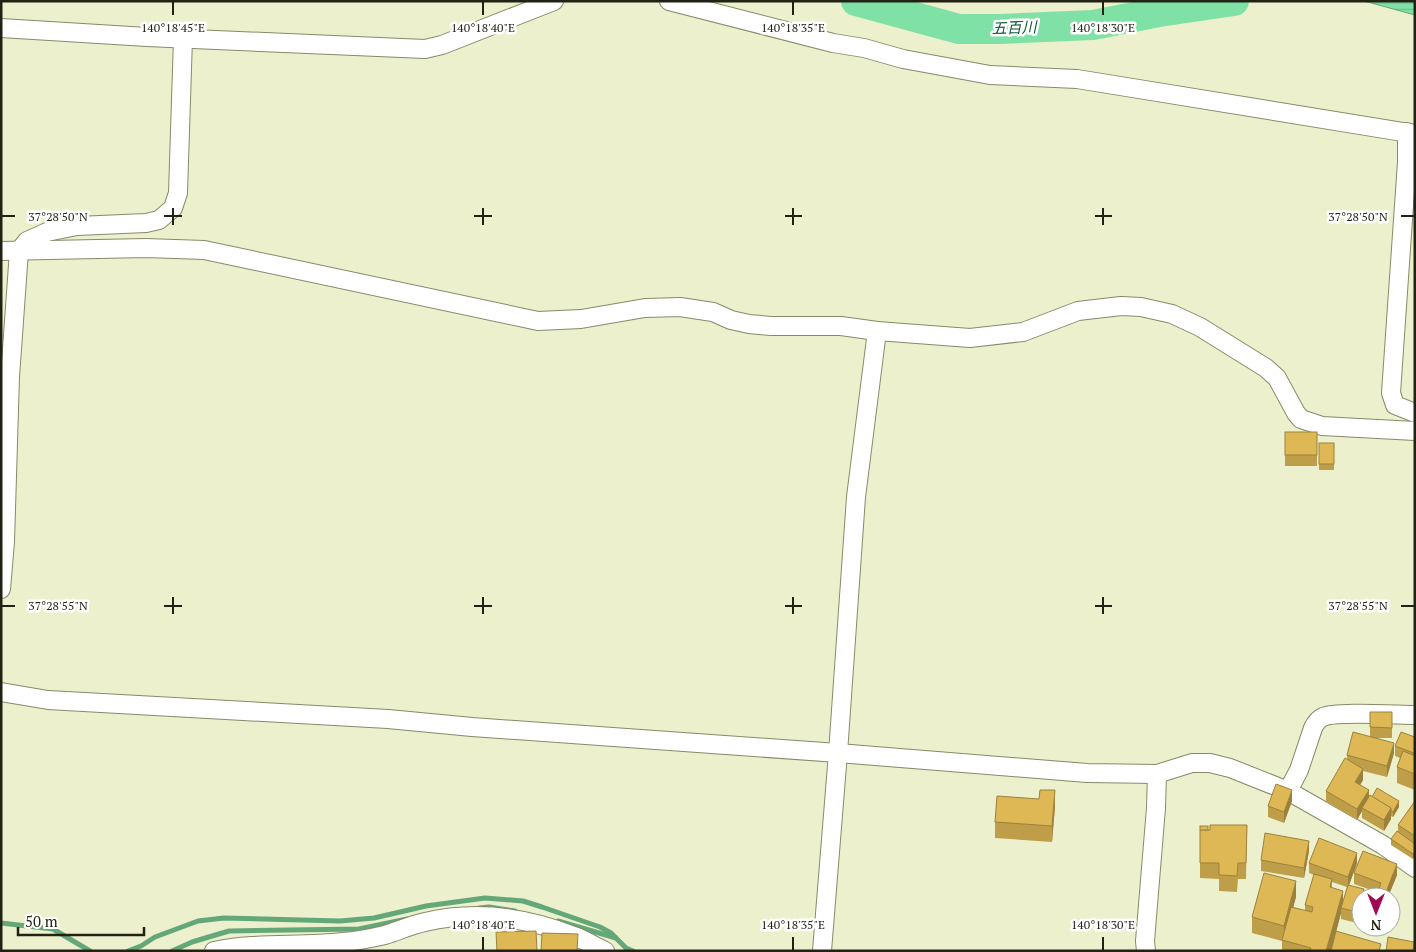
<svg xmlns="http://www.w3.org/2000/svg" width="1416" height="952" viewBox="0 0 1416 952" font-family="'PT Serif','Noto Sans JP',serif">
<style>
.water{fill:url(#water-rules);stroke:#64a87a}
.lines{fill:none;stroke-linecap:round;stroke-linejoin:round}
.stream{stroke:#64a87a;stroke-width:5}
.river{stroke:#80e1a6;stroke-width:30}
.minor-casing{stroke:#878a69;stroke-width:20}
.minor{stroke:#fff;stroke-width:18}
.wall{fill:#be9e49;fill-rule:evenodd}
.shaded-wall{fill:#9b813c}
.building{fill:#ddb855;stroke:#9b813c}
.ticks{fill:none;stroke:#212214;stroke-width:2}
.labels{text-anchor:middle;stroke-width:5;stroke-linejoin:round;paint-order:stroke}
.water-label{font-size:15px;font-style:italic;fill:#0f5934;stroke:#fff}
.ticks-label{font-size:12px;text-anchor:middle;fill:#212214;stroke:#fff;stroke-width:5;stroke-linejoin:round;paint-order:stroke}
</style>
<defs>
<pattern id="water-rules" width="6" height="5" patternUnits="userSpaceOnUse" patternTransform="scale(1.25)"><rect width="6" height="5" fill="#80e1a6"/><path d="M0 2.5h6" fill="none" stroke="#6ec18e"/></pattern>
</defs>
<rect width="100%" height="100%" fill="#edf0cc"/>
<!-- water -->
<path class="water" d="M1364,1h51v14z"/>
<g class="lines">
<!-- stream -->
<g class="stream">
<path d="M479,908l10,-1 26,4"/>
<path d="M558,921l58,17 10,10 7,3"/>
<path d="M1,923l52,6 37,22"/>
<path d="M128,951l13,-5 14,-9 43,-16 26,-3 116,3 34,-3 52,-12 59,-8 38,3 19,6 58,20 11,6 5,5"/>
<path d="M172,951l20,-9 37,-11 130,-2 48,-10"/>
</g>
<!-- river -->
<path class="river" d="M856,1l103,28h41l93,-4 66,-13 75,-11"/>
<defs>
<g id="minor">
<path d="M669,1l164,42 31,5 39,11 87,16 87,4 338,55"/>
<path d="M1,28l146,9 278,12 17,-4 112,-44"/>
<path d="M1407,132v30l-16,231 4,12 20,8"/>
<path d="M1,251l145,-3 58,2 334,71 43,-2 64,-11 35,-1 33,5 18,8 18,4 22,2h70l36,5 93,7 53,-6 55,-21 43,-5 20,1 31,7 28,13 66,41 11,10 19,35 5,6 21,7 93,5"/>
<path d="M1,589l4,-47 5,-165 9,-126 8,-10 20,-9 30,-6 69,-3 13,-3 14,-12 5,-15 5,-155"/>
<path d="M1,692l47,8 340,19 84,8 366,26 249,20 70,1 35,-11h18l20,5 58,23 95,54 32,23"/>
<path d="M1288,791l11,-21 14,-42c2,-4 5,-9 10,-11 12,-6 75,-2 92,-2"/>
<path d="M214,951c43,-9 86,-4 129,-9 14,-1 29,-4 42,-7 13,-4 26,-10 40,-13 51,-12 101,-5 149,14 11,4 20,10 31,15"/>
<path d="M822,951l16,-198 18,-256 21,-166"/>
<path d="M1146,951l-1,-10 11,-133 1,-34"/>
</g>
</defs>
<!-- minor casing -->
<use href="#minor" class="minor-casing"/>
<!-- minor -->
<use href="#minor" class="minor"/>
</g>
<!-- wall -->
<g class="wall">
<rect x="1285" y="432" width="32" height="34"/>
<rect x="1319" y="443" width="15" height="27"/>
<path d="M1370,712h22v26h-15l17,15 -7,24 -24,-6v9l-3,5 9,12h3l27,10 -6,10 -2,-1v3l-7,12 -22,-13v-7l-5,9 -31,-18v-11l21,-32v-4l23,-19z"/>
<path d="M1415,737v53l-18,-7v-16l3,-9 -5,-2v-10z"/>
<path d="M1292,801l-8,22 -16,-6v-11z"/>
<path d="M1415,801v55l-2,3 -22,-14v-6l7,-7v-7z"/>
<path d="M1055,806l-3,36 -57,-4v-16z"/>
<path d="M1247,825l-1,54h-8l-1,13 -18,-1v-12l-19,-1v-48h8z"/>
<path d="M1309,851l-5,27 -43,-7v-11z"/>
<path d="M1309,863h48l-8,22 15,12h-3v13l-4,13 -16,-4v-6l-10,38h-49v-10l-30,-8v-16l44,-20 -3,10 12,4v-6l9,-30 -5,-2zM1332,882l15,5 -4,15 -11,-14z"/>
<path d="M1354,873l43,2 -9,22h-11v-5l-23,-8z"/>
</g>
<!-- shaded-wall -->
<g class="shaded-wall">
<path d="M1394,743v10l-7,24v-11z"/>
<path d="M1363,769v11l-8,13v-11z"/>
<path d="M1055,790v16l-3,36v-16z"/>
<path d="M1292,790v11l-8,22v-11z"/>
<path d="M1369,790v11l-7,7v3l-5,9v-11z"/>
<path d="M1399,801v6l-6,10v-5z"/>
<path d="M1391,808v11l-7,12v-11z"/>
<path d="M1309,841v10l-5,27v-10z"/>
<path d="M1415,851v5l-2,3v-5z"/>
<path d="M1357,853v10l-9,25v-11z"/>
<path d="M1397,864v11l-9,22h-4z"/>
<path d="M1296,881v16l-12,45v-16z"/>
<path d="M1343,891v15l-2,2v5l-10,38h-5z"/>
<path d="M1361,899v11l-4,13v-11z"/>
</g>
<!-- building -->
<g class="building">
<rect x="1285" y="432" width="32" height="23"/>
<rect x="1319" y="443" width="15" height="21"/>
<path d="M1370,712h22v16l-22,-1z"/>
<path d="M1353,732l41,11 -7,23 -40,-11z"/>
<path d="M1401,732l14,5v15l-1,1 -19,-7z"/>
<path d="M1403,751l10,4 2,-3v22l-18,-7z"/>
<path d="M1345,758l18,11 -8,13 14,8 -12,19 -31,-18z"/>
<path d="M1276,784l16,6 -8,22 -16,-6z"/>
<path d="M1377,788l22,13 -6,11 -2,-1v-3l-19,-11z"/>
<path d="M1040,790h15l-3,36 -57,-4 2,-26 42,3z"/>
<path d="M1370,795l21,13 -7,12 -22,-12z"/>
<path d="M1415,801v35l-17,-11z"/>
<path d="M1210,825h37l-1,38h-8l-1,13 -18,-1v-12h-19v-33h10z"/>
<rect x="1200" y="826" width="8" height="4"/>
<path d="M1397,831l18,13v7l-2,3 -22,-15z"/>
<path d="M1265,833l44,8 -5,27 -43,-8z"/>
<path d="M1319,838l38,15 -9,24 -39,-14z"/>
<path d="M1363,851l34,13 -13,33 -7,-3 4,-11 -27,-10z"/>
<path d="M1264,873l32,8 -12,45 -32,-9z"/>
<path d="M1314,874l18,5 -2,8 13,4 -17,60h-16l1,-3 -29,-8 9,-33 21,5 1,-5 -8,-2z"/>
<path d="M1348,885l16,4 -7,23 -16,-4z"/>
<path d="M536,931l1,20h-40l-1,-19z"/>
<path d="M1336,931l45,13 -2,7h-48z"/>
<path d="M542,933l36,1 -1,17h-36z"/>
<path d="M1388,937l26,5 -1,9h-27z"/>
</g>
<!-- ticks -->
<path class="ticks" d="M173,2v13M483,2v13M793,2v13M1103,2v13M173,208v17M483,208v17M793,208v17M1103,208v17M2,216h13M164,216h18M474,216h18M785,216h17M1095,216h17M1401,216h13M173,597v17M483,597v17M793,597v17M1103,597v17M2,606h13M164,606h18M474,606h18M785,606h17M1095,606h17M1401,606h13M483,937v13M793,937v13M1103,937v13"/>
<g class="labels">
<!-- water labels -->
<g class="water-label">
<text transform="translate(1014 28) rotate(-2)" y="5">五百川</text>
</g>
</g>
<g class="ticks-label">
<text x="173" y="32">140°18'45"E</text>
<text x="483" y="32">140°18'40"E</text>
<text x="793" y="32">140°18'35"E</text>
<text x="1103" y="32">140°18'30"E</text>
<text x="1358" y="221">37°28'50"N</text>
<text x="58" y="221">37°28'50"N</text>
<text x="1358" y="610">37°28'55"N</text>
<text x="58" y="610">37°28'55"N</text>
<text x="483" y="929">140°18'40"E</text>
<text x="793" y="929">140°18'35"E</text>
<text x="1103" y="929">140°18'30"E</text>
</g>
<!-- border -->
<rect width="1416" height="952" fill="none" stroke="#212214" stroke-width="5"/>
<!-- north arrow -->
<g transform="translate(1376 912) rotate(180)"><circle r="24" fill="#ffffff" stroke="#a6a7a1"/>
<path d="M0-4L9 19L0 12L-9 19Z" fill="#9e0b54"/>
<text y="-8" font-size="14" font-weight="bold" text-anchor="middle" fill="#212214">N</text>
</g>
<!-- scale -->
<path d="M18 927v8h126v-8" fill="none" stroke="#212214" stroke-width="2.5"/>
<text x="25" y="927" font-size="15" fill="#212214" stroke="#ffffff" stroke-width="4" paint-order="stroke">50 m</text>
</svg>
